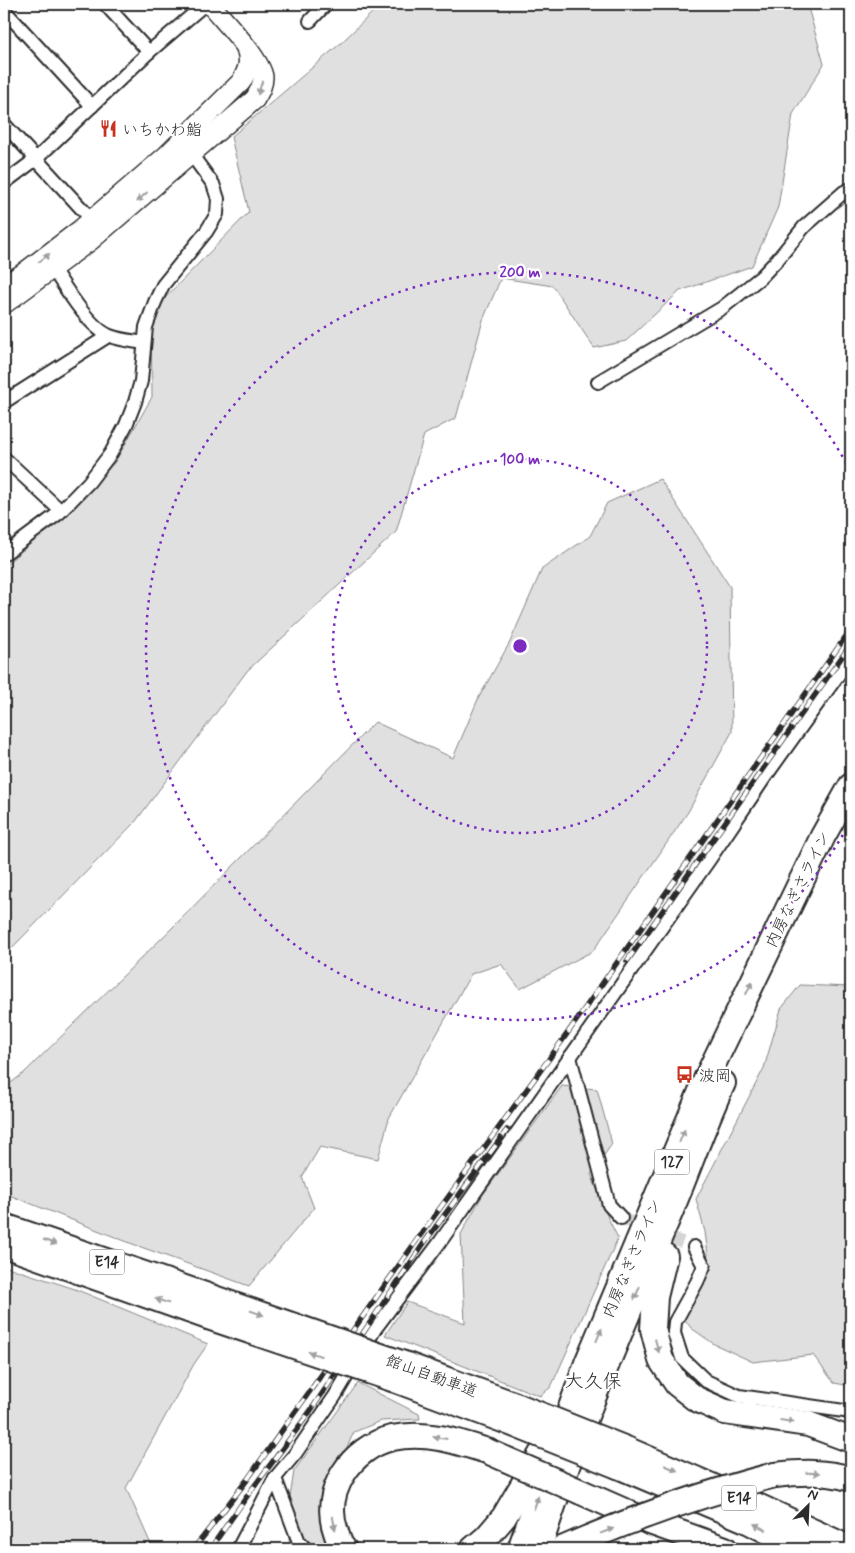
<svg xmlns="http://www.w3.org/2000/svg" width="855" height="1553" viewBox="0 0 855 1553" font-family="Mynerve,'Klee One',sans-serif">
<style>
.green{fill:#e0e0e0;stroke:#868686}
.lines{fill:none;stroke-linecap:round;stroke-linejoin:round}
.street-tunnel{stroke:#d5d5d5;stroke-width:12;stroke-dasharray:12 6;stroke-linecap:butt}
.street-casing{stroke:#2b2b2b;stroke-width:16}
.secondary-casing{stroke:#2b2b2b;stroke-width:22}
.highway-casing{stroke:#2b2b2b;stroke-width:28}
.street{stroke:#fff;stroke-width:12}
.secondary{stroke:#fff;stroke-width:19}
.highway{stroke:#fff;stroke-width:24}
.rail-casing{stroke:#2b2b2b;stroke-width:5.5}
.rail{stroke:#fff;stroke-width:4;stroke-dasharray:11;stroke-linecap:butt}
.highway-bridge-casing{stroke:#2b2b2b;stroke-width:28;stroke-linecap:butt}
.highway-bridge{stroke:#fff;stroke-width:24}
.oneway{fill:#a0a0a0}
.ring{fill:none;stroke:#7b2cbf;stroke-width:2.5;stroke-dasharray:2.5 5}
.labels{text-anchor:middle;stroke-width:4.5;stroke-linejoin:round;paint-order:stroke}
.shield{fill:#fff;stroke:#6b6b6b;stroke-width:1}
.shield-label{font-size:15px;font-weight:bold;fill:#2b2b2b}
.poi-label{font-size:16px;fill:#2b2b2b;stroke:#fff;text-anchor:start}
.street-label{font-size:16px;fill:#2b2b2b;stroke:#fff}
.quarter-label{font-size:19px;fill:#2b2b2b;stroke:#fff}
.centre{fill:#7b2cbf;stroke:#fff;stroke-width:2.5}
.ring-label{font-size:15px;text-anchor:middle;font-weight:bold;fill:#7b2cbf;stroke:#fff;stroke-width:4.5;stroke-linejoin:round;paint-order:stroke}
</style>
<rect width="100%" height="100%" fill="#fff"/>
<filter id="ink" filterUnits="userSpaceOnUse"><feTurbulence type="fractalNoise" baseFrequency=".02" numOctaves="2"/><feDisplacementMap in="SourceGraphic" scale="10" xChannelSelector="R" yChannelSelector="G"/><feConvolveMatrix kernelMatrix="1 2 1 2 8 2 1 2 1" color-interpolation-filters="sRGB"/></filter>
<g filter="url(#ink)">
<!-- green -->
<g class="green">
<path d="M381,4h426l17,60 -31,50 -15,93 -26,59 -72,25 -54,50 -32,7 -41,-62 -52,-8 -18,42 -27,98 -32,17 -28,97 -149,139 -111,150 -132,135v-390l68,-58 43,-46 37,-65 -1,-85 98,-100 -18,-75 110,-94z"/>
<path d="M660,479l70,108 2,145 -44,80 -95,139 -73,38 -19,-25 -30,10 -82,144 -11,41 -58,-12 -18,30 12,31 -65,78 -119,-43 -126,-50v-105l20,-15 149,-146 202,-205 78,36 25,-59 32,-57 32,-73 48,-33 17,-33z"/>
<path d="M800,985l51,2v399l-17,-3 -21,-28 -60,7 -39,-18 -23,-16 -16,-22 33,-51 -3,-23 -9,-33 68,-131 17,-59z"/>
<path d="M562,1086l35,3 15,55 -21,30 17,44 10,20 -67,149 -11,9 -155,-61 22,-33 58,21 -4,-89 21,-38z"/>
<path d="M4,1266l71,23 133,55 -14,20 -68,124 27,61h-149z"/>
<path d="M358,1383l61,31 1,5 -39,2 -27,11 -35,76 12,41h-41l-3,-33 7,-45z"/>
</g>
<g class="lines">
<!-- street-tunnel -->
<path class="street-tunnel" d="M621,1218l73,29"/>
<defs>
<g id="street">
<path d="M105,4l44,48"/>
<path d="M4,10l88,96"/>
<path d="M310,21l16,-17"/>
<path d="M4,124l88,96"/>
<path d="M4,183l32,-24 113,-107 56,-48"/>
<path d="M53,269c12,18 36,59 57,67 10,4 23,5 34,7"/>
<path d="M598,382l124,-74 39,-31 17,-18 26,-32 40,-35 7,-3"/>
<path d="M4,402l104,-66"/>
<path d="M4,458l57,53"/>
<path d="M4,554l55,-41 30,-31 22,-29 15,-28 9,-23 6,-21 5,-54 9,-25 8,-17 43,-53 11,-18 1,-15 -5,-15 -22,-30"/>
<path d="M570,1057l39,148 12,13"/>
<path d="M694,1247l10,19 -7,16 -22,40 -1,11 8,25 24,23 33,15 112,16"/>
<path d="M275,1478l24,64 7,7"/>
<path d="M238,1549l37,-71 20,-24 40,-58 40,-67 65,-87 269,-382 56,-83 86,-120"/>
</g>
<g id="secondary">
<path d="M4,285l17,-10 59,-45 86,-74 75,-74c7,-12 10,-20 5,-34"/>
<path d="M4,304l87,-64 164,-141c4,-7 8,-13 8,-22 -2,-18 -41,-58 -53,-73"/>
</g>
<g id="highway">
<path d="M4,1226l207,71"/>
<path d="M4,1245l204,72"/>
<path d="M665,1256l-10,41 -2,32 8,31 16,24 19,15 29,13 83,12 43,16"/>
<path d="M404,1364l109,40"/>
<path d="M395,1380l113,42"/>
<path d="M626,1449l125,54 100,46"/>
<path d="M618,1466l128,54 57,29"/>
<path d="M775,1475c26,-3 51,-4 76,4"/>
<path d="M581,1492l66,29 78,28"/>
<path d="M344,1549c-5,-5 -6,-11 -8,-17 -15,-40 16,-85 56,-94 33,-7 64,3 95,13"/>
<path d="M473,1549l13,-11 18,-21 37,-63"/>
<path d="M520,1549l67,-186 120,-286 116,-241 28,-50"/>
<path d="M539,1549c34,-110 81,-216 125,-322 21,-48 37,-97 59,-144"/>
</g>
</defs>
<!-- street casing -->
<use href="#street" class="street-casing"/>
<!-- secondary casing -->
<use href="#secondary" class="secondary-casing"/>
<!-- highway casing -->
<use href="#highway" class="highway-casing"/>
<!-- street -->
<use href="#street" class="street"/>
<!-- secondary -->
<use href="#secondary" class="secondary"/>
<!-- highway -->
<use href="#highway" class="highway"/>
<defs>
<g id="rail">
<path d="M627,961l224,-317"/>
<path d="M193,1549l10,-12 44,-57 172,-243 143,-196 289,-412"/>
<path d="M210,1549l40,-57 59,-79 115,-170 83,-113"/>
</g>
</defs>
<!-- rail casing -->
<use href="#rail" class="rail-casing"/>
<!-- rail -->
<use href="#rail" class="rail"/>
<defs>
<g id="highway-bridge">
<path d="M211,1297l193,67"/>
<path d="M208,1317l187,63"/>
<path d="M513,1404l113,45"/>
<path d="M508,1422l110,44"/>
<path d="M487,1451l94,41"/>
<path d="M562,1549c67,-29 142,-56 213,-74"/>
</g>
</defs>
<!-- highway-bridge casing -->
<use href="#highway-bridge" class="highway-bridge-casing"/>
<!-- highway-bridge -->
<use href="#highway-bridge" class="highway-bridge"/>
</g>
<!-- one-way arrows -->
<defs><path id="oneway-solid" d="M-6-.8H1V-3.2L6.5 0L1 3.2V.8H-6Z" transform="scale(1.25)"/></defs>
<g class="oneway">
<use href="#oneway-solid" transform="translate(260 88) rotate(108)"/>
<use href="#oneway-solid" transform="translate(142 197) rotate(138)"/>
<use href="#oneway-solid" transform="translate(44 258) rotate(-37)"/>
<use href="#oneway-solid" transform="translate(749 988) rotate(-65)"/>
<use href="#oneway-solid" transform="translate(682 1136) rotate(-67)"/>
<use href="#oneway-solid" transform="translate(50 1242) rotate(19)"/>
<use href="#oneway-solid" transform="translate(637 1293) rotate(113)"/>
<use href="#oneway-solid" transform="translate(162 1301) rotate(-161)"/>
<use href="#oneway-solid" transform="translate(257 1313) rotate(19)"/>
<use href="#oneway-solid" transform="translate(599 1335) rotate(-67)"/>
<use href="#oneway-solid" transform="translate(657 1346) rotate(74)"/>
<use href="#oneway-solid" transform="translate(315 1354) rotate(-161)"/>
<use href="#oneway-solid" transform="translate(787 1421) rotate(7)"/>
<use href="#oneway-solid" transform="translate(440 1438) rotate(-172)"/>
<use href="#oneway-solid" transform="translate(671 1468) rotate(23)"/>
<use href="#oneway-solid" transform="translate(813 1473) rotate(2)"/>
<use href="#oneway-solid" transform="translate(536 1503) rotate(-71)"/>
<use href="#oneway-solid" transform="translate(334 1523) rotate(79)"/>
<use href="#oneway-solid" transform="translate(760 1527) rotate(-153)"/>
<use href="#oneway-solid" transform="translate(607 1531) rotate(-21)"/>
</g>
</g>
<!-- distance rings -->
<g class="ring">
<circle cx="520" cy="646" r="187"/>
<path d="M850 822A374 374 0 1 1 850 470"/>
</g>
<!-- icons -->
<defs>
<symbol id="restaurant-bare" viewBox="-9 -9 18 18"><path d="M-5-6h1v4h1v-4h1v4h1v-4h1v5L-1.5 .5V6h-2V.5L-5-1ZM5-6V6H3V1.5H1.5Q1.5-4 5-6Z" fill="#c8321e" stroke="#fff" stroke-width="2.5" paint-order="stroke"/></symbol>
<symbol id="bus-bare" viewBox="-9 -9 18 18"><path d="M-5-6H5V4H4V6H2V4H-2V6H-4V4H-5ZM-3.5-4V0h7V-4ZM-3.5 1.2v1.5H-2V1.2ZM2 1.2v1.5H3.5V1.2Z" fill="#c8321e" stroke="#fff" stroke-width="2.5" paint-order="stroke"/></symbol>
</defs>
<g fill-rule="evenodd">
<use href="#restaurant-bare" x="96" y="116" width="25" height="25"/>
<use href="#bus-bare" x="672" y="1062" width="25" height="25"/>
</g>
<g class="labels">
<!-- shield labels -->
<g class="shield">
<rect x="654.5" y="1149.5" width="35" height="25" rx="4"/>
<rect x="89.5" y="1249.5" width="35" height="25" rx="4"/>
<rect x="721.5" y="1485.5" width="35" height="25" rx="4"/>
</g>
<g class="shield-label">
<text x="672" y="1167">127</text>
<text x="107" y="1267">E14</text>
<text x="739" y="1503">E14</text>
</g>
<!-- poi labels -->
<g class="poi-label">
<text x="122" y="135">いちかわ鮨</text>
<text x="699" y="1081">波岡</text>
</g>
<!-- street labels -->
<g class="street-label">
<text transform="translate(797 889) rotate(-64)" y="6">内房なぎさライン</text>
<text transform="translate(631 1258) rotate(-67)" y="6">内房なぎさライン</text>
<text transform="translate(432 1375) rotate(20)" y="6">館山自動車道</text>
</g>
<!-- quarter labels -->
<g class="quarter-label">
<text x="593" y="1387">大久保</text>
</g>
</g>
<circle cx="520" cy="646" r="8" class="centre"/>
<g class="ring-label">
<text x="520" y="277">200 m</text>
<text x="520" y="464">100 m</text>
</g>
<!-- margin -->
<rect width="855" height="1553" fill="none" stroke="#fff" stroke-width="20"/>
<rect x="10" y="10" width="835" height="1533" fill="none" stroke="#2b2b2b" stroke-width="2" filter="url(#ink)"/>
<!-- north arrow -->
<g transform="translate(808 1506) rotate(24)" stroke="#ffffff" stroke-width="4" paint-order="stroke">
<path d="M0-4L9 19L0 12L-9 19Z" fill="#2b2b2b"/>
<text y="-8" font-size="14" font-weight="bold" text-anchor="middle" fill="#2b2b2b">N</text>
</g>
</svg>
